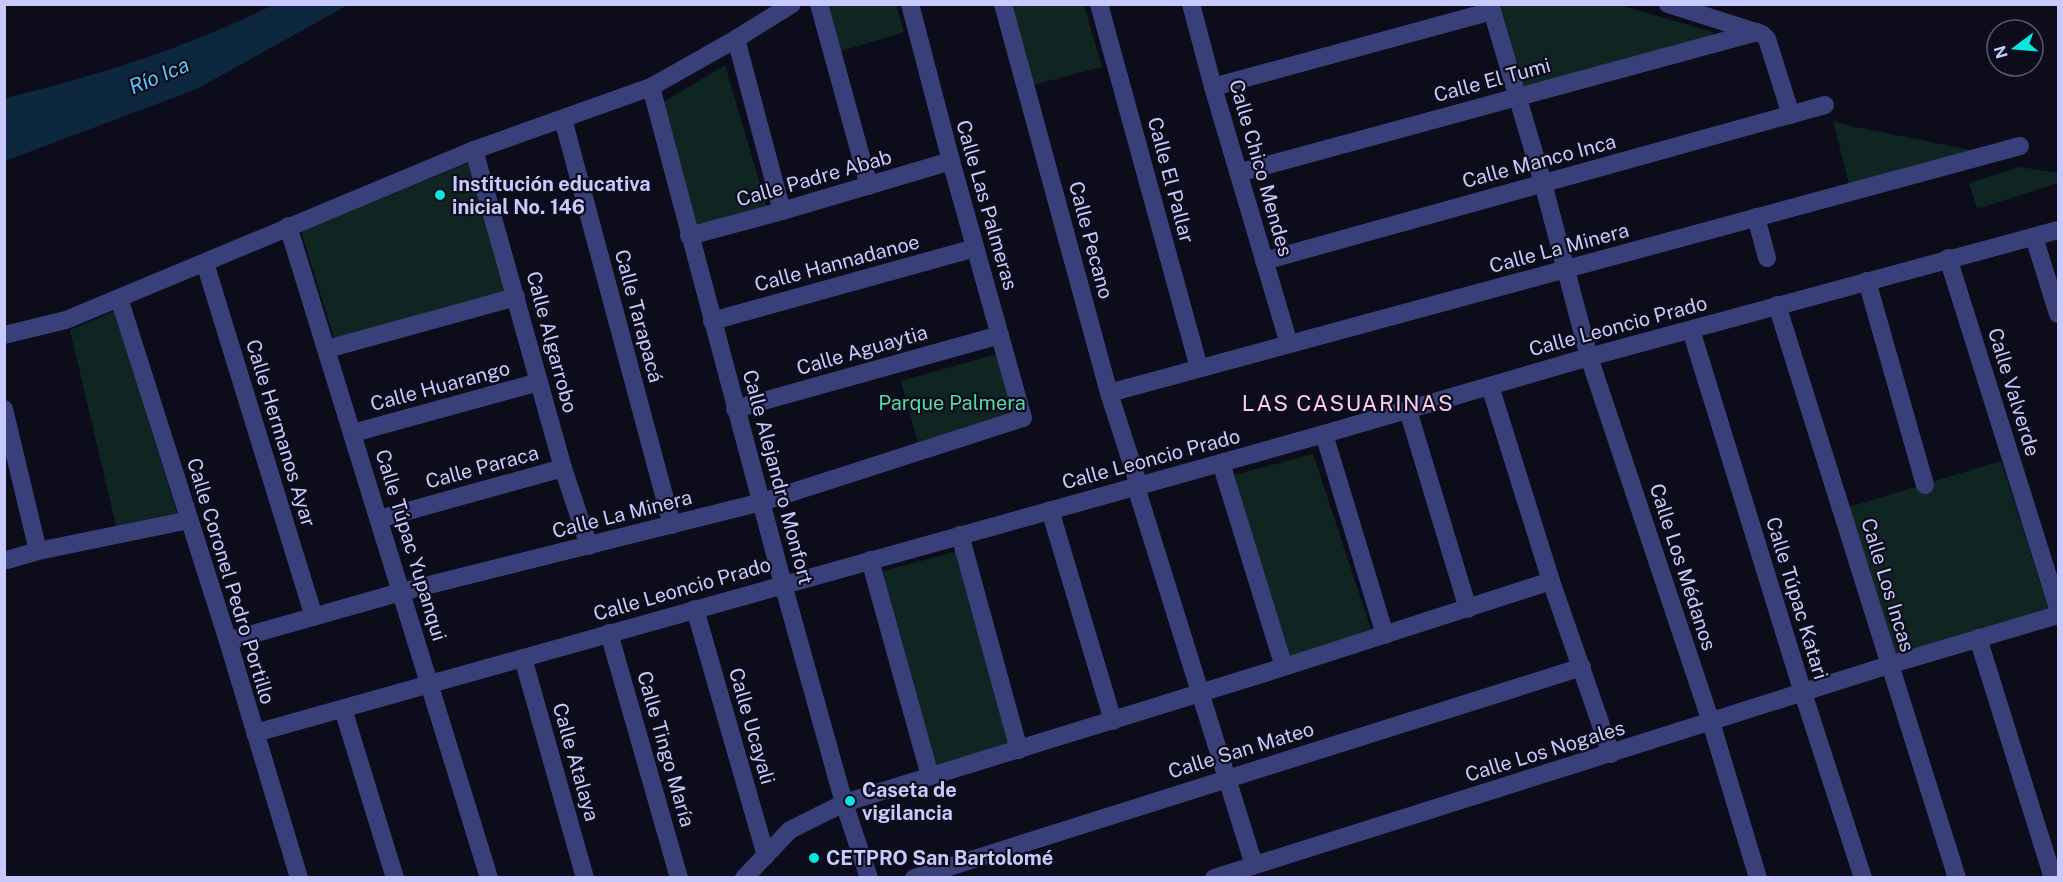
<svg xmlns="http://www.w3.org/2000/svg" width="2063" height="882" viewBox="0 0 2063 882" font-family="'Public Sans',sans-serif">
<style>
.green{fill:#0f2521}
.water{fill:#0d273e}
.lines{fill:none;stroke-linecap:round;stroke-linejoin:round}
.minor{stroke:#393f78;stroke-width:18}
.poi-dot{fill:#0ae6de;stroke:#0c0c1b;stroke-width:2}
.labels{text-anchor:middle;stroke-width:4.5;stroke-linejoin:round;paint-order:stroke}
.street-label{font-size:20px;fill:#c8cafd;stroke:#0c0c1b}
.poi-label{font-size:20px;font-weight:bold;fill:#c8cafd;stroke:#0c0c1b;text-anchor:start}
.park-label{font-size:20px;fill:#59d8a6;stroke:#0c0c1b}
.water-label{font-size:21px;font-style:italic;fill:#5bc5f8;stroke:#0c0c1b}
.quarter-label{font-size:22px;letter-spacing:1.5px;fill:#fdcaf1;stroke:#0c0c1b}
</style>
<rect width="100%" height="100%" fill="#0c0c1b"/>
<!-- green -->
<g class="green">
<path d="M823,4l73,1 8,27 -69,21z"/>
<path d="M1009,5h75l18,62 -69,18z"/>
<path d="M1497,5h122l94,27v7l-191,56z"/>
<path d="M725,65l43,146 -75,20 -36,-125z"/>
<path d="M1833,121l18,5 145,29 -145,37z"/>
<path d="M469,163l36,128 -171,47 -33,-107z"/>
<path d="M2020,167l38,6v10l-81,26 -8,-26z"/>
<path d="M114,311l63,202 -61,13 -46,-196z"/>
<path d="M997,354l17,67 -95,27 -18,-67z"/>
<path d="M1313,454l61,184 -86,26 -54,-189z"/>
<path d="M2001,461l50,155 -154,45 -48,-154z"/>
<path d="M958,551l55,199 -75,24 -55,-203z"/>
</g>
<!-- water -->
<path class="water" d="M273,5h75l-151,84 -192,72v-63c92,-22 183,-51 268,-93z"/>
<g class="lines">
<!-- minor -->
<g class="minor">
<path d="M819,4l50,182"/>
<path d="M1003,4l106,389 30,93"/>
<path d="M1099,4l100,364"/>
<path d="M1191,4l22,83 76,257"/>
<path d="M1490,4l53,179 46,174 122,365 47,156"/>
<path d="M1668,4l94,30 5,5 24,76"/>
<path d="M736,39l46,172"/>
<path d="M651,87l132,497 61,219 25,75"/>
<path d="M1213,87l279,-76"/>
<path d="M563,119l109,406"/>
<path d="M474,150l89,318 26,78"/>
<path d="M1238,173l519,-141"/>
<path d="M1756,217l11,41"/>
<path d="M288,226l201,652"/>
<path d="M689,236l93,-25 169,-50"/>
<path d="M2034,237l24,77"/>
<path d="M1948,258l110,350"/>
<path d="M1264,261l561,-156"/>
<path d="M205,263l109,354"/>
<path d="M1867,281l58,204"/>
<path d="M119,298l109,343 71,237"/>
<path d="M1777,305l180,573"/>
<path d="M712,321l263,-73"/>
<path d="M1691,330l112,363 60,185"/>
<path d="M4,335l62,-15 408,-170 177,-63 85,-48 56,-35"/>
<path d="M327,349l189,-52"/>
<path d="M1490,386l61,195 60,173"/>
<path d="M1109,393l911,-247"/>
<path d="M4,409l34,142"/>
<path d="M735,409l265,-74"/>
<path d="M1408,410l60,199"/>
<path d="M353,433l186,-51"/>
<path d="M1324,434l61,201"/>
<path d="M1221,463l63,204"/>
<path d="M1136,487l118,378"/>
<path d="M1050,510l63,211"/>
<path d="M379,519l184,-51"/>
<path d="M960,535l59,215"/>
<path d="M7,560l31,-9 151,-31"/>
<path d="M870,560l60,216"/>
<path d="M695,609l71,247"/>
<path d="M609,633l70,245"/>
<path d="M1978,638l75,240"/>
<path d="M228,641l173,-49 361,-90 261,-84 -72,-257 -41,-157"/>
<path d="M523,658l62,220"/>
<path d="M343,709l52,169"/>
<path d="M255,733l1069,-299 265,-77 469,-127"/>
<path d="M744,878l46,-48 54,-27 440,-136 267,-86"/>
<path d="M914,878l668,-211"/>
<path d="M1214,878l675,-213 169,-50"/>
</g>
</g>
<!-- markers -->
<g class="poi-dot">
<circle cx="440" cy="195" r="6"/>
<circle cx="850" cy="801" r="6"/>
<circle cx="814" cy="858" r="6"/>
</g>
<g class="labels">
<!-- street labels -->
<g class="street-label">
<text transform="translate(1492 80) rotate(-15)" y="7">Calle El Tumi</text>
<text transform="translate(1539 161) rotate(-15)" y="7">Calle Manco Inca</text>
<text transform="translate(1261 168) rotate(74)" y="7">Calle Chico Mendes</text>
<text transform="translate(814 178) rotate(-16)" y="7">Calle Padre Abab</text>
<text transform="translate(1171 180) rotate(75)" y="7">Calle El Pallar</text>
<text transform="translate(987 205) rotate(74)" y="7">Calle Las Palmeras</text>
<text transform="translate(1091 240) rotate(75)" y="7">Calle Pecano</text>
<text transform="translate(1559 248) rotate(-15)" y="7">Calle La Minera</text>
<text transform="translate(837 263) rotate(-15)" y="7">Calle Hannadanoe</text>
<text transform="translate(639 316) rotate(75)" y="7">Calle Tarapacá</text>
<text transform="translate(1618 326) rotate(-15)" y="7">Calle Leoncio Prado</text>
<text transform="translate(552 342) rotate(75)" y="7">Calle Algarrobo</text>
<text transform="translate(862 350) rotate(-16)" y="7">Calle Aguaytia</text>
<text transform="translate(440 386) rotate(-15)" y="7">Calle Huarango</text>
<text transform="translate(2014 392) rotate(73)" y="7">Calle Valverde</text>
<text transform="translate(281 433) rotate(73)" y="7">Calle Hermanos Ayar</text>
<text transform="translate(1151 459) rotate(-15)" y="7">Calle Leoncio Prado</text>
<text transform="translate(482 467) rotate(-15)" y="7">Calle Paraca</text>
<text transform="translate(778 477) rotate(75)" y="7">Calle Alejandro Monfort</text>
<text transform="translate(622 514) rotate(-14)" y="7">Calle La Minera</text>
<text transform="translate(411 545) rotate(73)" y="7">Calle Túpac Yupanqui</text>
<text transform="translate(1683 567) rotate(72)" y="7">Calle Los Médanos</text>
<text transform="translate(231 581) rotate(73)" y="7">Calle Coronel Pedro Portillo</text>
<text transform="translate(1888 585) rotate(73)" y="7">Calle Los Incas</text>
<text transform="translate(682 589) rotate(-16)" y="7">Calle Leoncio Prado</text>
<text transform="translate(1797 598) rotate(73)" y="7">Calle Túpac Katari</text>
<text transform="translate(752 726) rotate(74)" y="7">Calle Ucayali</text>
<text transform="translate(666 749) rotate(74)" y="7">Calle Tingo María</text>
<text transform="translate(1241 750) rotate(-17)" y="7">Calle San Mateo</text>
<text transform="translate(1545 751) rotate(-17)" y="7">Calle Los Nogales</text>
<text transform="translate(576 762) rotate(74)" y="7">Calle Atalaya</text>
</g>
<!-- poi labels -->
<g class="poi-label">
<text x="452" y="191">Institución educativa<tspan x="452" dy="23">inicial No. 146</tspan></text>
<text x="862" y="797">Caseta de<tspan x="862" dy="23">vigilancia</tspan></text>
<text x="826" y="865">CETPRO San Bartolomé</text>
</g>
<!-- park labels -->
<g class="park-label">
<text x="952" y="410">Parque Palmera</text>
</g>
<!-- water labels -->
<g class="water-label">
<text transform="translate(159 76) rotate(-23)" y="7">Río Ica</text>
</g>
<!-- quarter labels -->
<g class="quarter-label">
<text x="1348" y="411">LAS CASUARINAS</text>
</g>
</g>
<!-- border -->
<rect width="2063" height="882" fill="none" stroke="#c8cafd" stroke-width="12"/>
<!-- north arrow -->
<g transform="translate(2015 48) rotate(254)"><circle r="28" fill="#0c0c1b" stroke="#575875" stroke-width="1.5"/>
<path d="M0-4.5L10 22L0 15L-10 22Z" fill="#0ae6de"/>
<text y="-9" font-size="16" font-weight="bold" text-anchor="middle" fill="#c8cafd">N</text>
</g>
</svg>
